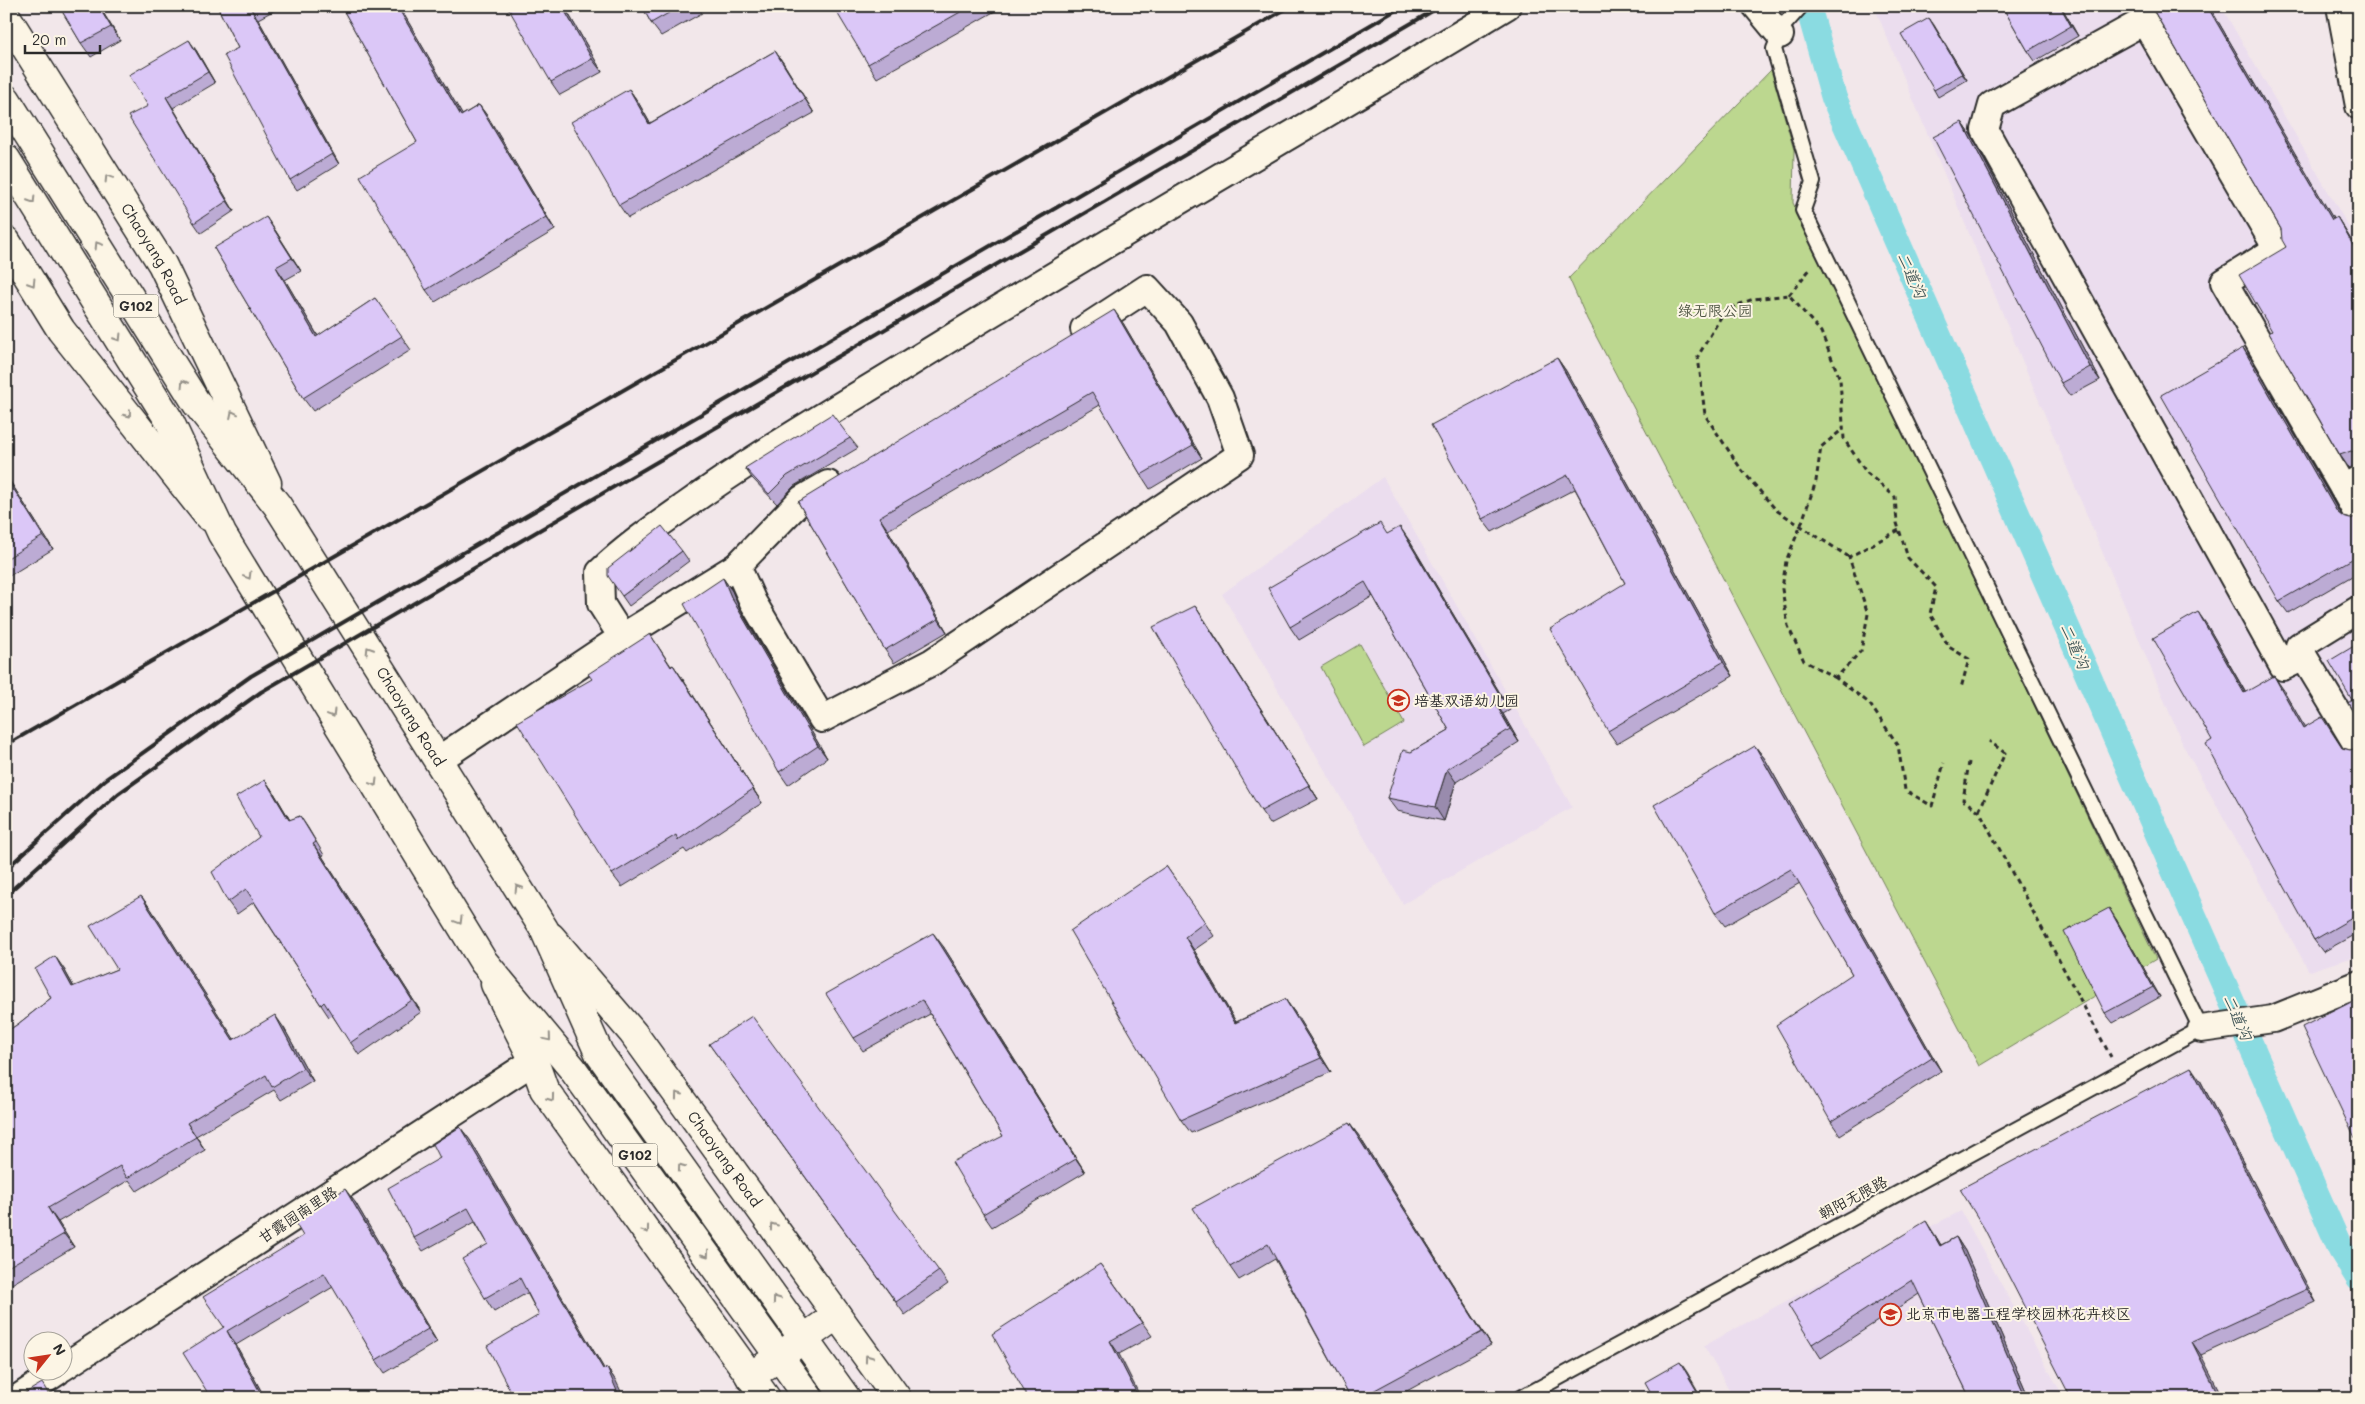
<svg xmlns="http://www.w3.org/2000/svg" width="2365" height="1404" viewBox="0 0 2365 1404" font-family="Mali,'LXGW WenKai TC',sans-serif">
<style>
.built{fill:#ebddee}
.green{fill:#bcd78f;stroke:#74815d}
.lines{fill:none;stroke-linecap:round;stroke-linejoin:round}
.canal{stroke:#8adbe1;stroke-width:26}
.service-casing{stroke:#2b2b2b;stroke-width:18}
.minor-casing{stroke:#2b2b2b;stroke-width:30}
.tertiary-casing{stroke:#2b2b2b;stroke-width:31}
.trunk-casing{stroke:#2b2b2b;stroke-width:31}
.path{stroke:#2b2b2b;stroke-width:3;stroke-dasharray:5 4;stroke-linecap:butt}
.service{stroke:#fcf5e5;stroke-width:14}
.minor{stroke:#fcf5e5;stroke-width:26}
.tertiary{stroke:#fcf5e5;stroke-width:28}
.trunk{stroke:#fcf5e5;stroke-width:28}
.rail{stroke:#2b2b2b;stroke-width:4}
.wall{fill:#bcabd4;stroke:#2b2b2b}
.shaded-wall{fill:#998bad;stroke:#2b2b2b}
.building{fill:#dbc7f7;stroke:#2b2b2b}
.oneway{stroke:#949088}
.labels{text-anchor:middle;stroke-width:4;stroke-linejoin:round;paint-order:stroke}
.shield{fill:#fcf5e5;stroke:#6a6863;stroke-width:1}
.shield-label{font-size:14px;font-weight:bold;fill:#2b2b2b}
.street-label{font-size:15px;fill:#2b2b2b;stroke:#fcf5e5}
.park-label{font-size:15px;fill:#4f5644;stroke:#fcf5e5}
.poi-label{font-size:15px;fill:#2b2b2b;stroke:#fcf5e5;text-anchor:start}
.water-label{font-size:16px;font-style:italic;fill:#435758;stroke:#fcf5e5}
</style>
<rect width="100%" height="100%" fill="#f2e7ea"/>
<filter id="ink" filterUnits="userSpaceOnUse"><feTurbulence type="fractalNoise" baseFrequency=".02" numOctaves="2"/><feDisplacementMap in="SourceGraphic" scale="10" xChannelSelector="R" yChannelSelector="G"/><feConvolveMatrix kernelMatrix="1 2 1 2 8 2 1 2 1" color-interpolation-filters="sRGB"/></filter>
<g filter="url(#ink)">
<!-- built -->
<g class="built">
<path d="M1874,6h347l138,239v710l-50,16 -126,-226z"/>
<path d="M1383,477l189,330 -169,97 -181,-310z"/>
<path d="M1961,1211l103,187h-330l-30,-52 115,-63z"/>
</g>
<!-- green -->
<g class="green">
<path d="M1771,70l23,80 -1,53 363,756 -177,107 -392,-747 -18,-41z"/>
<path d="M1360,644l44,79 -40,24 -43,-80z"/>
</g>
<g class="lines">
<!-- canal -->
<path class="canal" d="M1808,6l26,92 507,1152 18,29"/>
<defs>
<path id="service" d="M1521,1398l680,-369 -398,-819 10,-28 -39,-133 10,-24 17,-19"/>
<g id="minor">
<path d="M1756,6l24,29"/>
<path d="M2340,6l19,100"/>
<path d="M2359,479l-16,9 -119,-206 53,-33 -133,-228 -152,84 -7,25 298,537 21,-10 55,91"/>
<path d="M2343,488l16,29"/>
<path d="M737,566l65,-67 26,-15"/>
<path d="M622,637l115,-71 16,36 69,117 110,-57 308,-207 -20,-57 -41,-75 -32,-35 -63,41"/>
<path d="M2304,657l-5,-11 60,-37"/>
<path d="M438,760l184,-123 -21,-33 -1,-32c26,-25 55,-45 85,-66 71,-51 147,-95 222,-141 198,-123 400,-238 600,-359"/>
<path d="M2201,1029l72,-10 86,-35"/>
<path d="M62,1368l472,-307"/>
<path d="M18,1398l39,-26"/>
</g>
<g id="tertiary">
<path id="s1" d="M6,16l156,248 105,219"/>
<path d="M6,241l55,89 147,186"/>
<path id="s2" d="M551,937l82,96 264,365"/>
<path d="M495,984l39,77 10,28 222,309"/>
<path d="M750,1377l87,-62"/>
</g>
<g id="trunk">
<path id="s3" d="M6,99l191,305 80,101 267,424 55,124 247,345"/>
<path d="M6,159l163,261 53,114 261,427 89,107 237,330"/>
</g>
</defs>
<!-- service casing -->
<use href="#service" class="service-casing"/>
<!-- minor casing -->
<use href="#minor" class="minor-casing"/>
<!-- tertiary casing -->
<use href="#tertiary" class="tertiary-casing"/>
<!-- trunk casing -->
<use href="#trunk" class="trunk-casing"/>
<!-- path -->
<g class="path">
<path d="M1789,295l22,-27"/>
<path d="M1899,530l-50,27 19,57 -7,37 -25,27 33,25 29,42 7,45 27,16 12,-43"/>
<path d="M1849,557l-73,-47 -35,-41 -36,-54 -7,-59 27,-46 28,-11 36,-4 32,37 19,47 4,60 22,33 29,25 2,26 11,35 28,29 -6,27 19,33 20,12 -8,29"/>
<path d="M1836,678l-32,-17 -16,-35 -6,-37 4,-28 15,-36 15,-44 5,-34 22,-18"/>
<path d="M1969,762l-6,38 16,11 132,246"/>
<path d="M1979,811l26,-58 -16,-12"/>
</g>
<!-- service -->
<use href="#service" class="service"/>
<!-- minor -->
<use href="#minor" class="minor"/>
<!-- tertiary -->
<use href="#tertiary" class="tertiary"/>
<!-- trunk -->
<use href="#trunk" class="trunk"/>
<!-- rail -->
<g class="rail">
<path d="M6,745l1285,-739"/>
<path d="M6,869l100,-90 145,-103 1152,-670"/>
<path d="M6,895l112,-101 143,-102 1180,-686"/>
</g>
</g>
<!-- wall -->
<g class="wall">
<path d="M59,6h40l21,34 -29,17 -10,-14z"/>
<path d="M217,6h65l-24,13 81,145 -42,26 -7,-10 -52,-132z"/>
<path d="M341,6h58l63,109 17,-10 9,12 67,113 -120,72 -9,-12 -9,-148z"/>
<path d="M564,6l38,66 -42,23 -9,-13z"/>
<path d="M642,6h56l4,7 -41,23 -10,-13z"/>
<path d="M845,6h159l-127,72 -9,-14z"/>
<path d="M2002,6h59l17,30 -43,25 -7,-10z"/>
<path d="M2151,6h58l124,213 4,-2 8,13 14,23v211l-10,4 -9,-13 -68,-124 14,-84 -5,-18z"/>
<path d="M1929,18l38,62 -29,17 -4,-7z"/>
<path d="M196,50l19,33 -42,25 61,103 -33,22 -7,-10 -46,-117z"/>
<path d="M775,51l9,13 30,49 -186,105 -9,-13 10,-116 9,13 12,21z"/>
<path d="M1962,122l9,13 129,245 -30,16 -9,-13z"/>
<path d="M275,230l26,41 -16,9 33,56 57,-38 36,52 -98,61 -10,-13 -89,-150z"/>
<path d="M1123,323l79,135 -52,31 -9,-14 -41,-70 -212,125 59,102 -53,31 -9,-13 -87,-148z"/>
<path d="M2243,348l9,12 89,155 2,2 7,2 9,-3v56l-71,41 -9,-12z"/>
<path d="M1557,358l9,13 167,305 -116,68 -9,-13 17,-148 -50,-94 -83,43 -10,-13z"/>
<path d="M850,438l8,10 -64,38 -17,18 -25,-26 -7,-10z"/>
<path d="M6,475l47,74 -47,29z"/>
<path d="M1388,534l21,6 101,170 -7,4 16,28 -63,40 -12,39 -47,-10 -10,-13 24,-46 38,-22 -76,-134 -74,44 -9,-13z"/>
<path d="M682,551l7,10 -60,45 -7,-10z"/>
<path d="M723,578l9,13 8,19 87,148 -39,27 -9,-13z"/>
<path d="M1204,619l114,180 -48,25 -9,-13z"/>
<path d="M2207,625l39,68 37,-4 21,38 39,21 7,2 7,-2 2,-1v185l-36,20 -9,-12 -102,-200z"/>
<path d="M650,634l21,32 2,-1 9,13 80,125 -75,50 -3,-4 -62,38 -10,-13 -20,-195z"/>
<path d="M1755,746l10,13 176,312 -101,64 -9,-13 21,-148 -52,-91 -75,43 -10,-13z"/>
<path d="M265,780l9,13 16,27 10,-4 8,12 16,27 -2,1 99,156 -62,43 -27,-40 -3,2 -8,-12 -67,-103 -17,12 -9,-12 31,-65z"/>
<path d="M6,787l5,8 -5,3z"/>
<path d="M1166,866l48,70 -20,14 42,72 49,-23 10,14 36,59 -140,61 -10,-13z"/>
<path d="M141,896l10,13 83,130 50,-11 29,53 -32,19 -7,-10 -78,46 9,14 -68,41 -8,-11 -71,42 16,25 -64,38 -4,-6v-247l12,-8 33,-26 13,-29 10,18 43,-18z"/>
<path d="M2116,919l44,78 -47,26 -8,-10z"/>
<path d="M943,946l142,226 -93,55 -9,-13 20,-78 -73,-122 -67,37 -9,-13z"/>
<path d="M709,1044l230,227 9,13 -43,31z"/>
<path d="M2200,1080l116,222 -115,53 -130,43z"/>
<path d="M1349,1123l10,13 132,209 -97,53h-43l-76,-139 -36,21 -9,-13z"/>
<path d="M460,1127l10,13 134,229 3,-1 9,13 -77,-66 -12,-22 -33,19 -9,-14 3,-54 -13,-22 -52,29 -9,-13 26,-80z"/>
<path d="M355,1202l82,140 -52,31 -9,-13 -43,-73 -97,58 29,53 -41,-71 79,-91z"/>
<path d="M1935,1235l6,10 15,-8 9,14 64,147h-59l-51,-104 -98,64 -9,-14z"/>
<path d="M1100,1264l52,72 -33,18 -91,44z"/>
</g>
<!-- shaded-wall -->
<g class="shaded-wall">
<path d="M98,6h1l21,34 -9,-13z"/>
<path d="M397,6h2l71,122 -9,-12z"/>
<path d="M562,6h2l38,66 -10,-13z"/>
<path d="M2060,6h1l17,30 -7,-10z"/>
<path d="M2207,6h2l132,226 -9,-12z"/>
<path d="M251,9l7,10 81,145 -7,-10z"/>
<path d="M1929,18l5,7 33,55 -5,-6z"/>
<path d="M189,40l7,10 19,33 -7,-11z"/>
<path d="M775,51l9,13 30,49 -9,-14z"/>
<path d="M629,89l9,13 20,35 -9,-13z"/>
<path d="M166,97l7,11 61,103 -7,-10z"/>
<path d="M479,105l9,12 67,113 -9,-13z"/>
<path d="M1962,122l9,13 129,245 -10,-13z"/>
<path d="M266,217l9,13 26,41 -9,-13z"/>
<path d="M2337,217l8,13 14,23v3z"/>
<path d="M276,267l9,13 41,70 -10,-13z"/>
<path d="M1114,310l9,13 79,135 -9,-13z"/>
<path d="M2243,348l9,12 94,164 -9,-12z"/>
<path d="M1557,358l9,13 167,305 -10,-14z"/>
<path d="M6,475l47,74 -10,-13 -37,-59z"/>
<path d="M879,517l9,13 59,102 -9,-13z"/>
<path d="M1400,527l9,13 101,170 -9,-13z"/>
<path d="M723,578l9,13 8,19 87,148 -9,-12 -87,-149z"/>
<path d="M1195,606l9,13 114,180 -9,-14z"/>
<path d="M2198,612l9,13 46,81 -9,-13z"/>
<path d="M673,665l9,13 80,125 -9,-14z"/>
<path d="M2274,676l9,13 29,51 -9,-12z"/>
<path d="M1494,701l9,13 16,28 -9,-13z"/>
<path d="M1755,746l10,13 176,312 -9,-13z"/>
<path d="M1447,769l9,13 -12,39 -9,-14z"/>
<path d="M265,780l9,13 23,39 -8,-12z"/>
<path d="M313,844l9,12 99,156 -9,-12z"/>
<path d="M141,896l10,13 92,144 -10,-13z"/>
<path d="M2109,908l7,11 44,78 -7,-10z"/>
<path d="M933,933l10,13 142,226 -9,-13z"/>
<path d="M1185,937l9,13 50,86 -9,-13z"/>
<path d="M55,956l9,13 17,32 -9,-14z"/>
<path d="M1285,999l10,14 36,59 -10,-14z"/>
<path d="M275,1015l9,13 29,53 -10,-13z"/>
<path d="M2191,1067l9,13 116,222 -9,-13z"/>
<path d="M187,1123l9,13 9,14 -9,-13z"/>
<path d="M1349,1123l10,13 132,209 -9,-13z"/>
<path d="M460,1127l10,13 142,242 -9,-13z"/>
<path d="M345,1189l10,13 82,140 -9,-13z"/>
<path d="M48,1208l10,14 16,25 -10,-13z"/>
<path d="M1926,1221l9,14 14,24 -9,-13z"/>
<path d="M1956,1237l9,14 64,147h-3z"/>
<path d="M227,1331l9,14 29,53h-2z"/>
<path d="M1110,1341l9,13 22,44h-2z"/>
<path d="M2192,1342l9,13 22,43h-3z"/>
<path d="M1680,1362l7,10 15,26h-1z"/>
<path d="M607,1368l9,13 8,17h-5z"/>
</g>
<!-- building -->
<g class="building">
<path d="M59,6h39l13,21 -30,16z"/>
<path d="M217,6h39l-5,3 81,145 -42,26 -66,-125 14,-7z"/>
<path d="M341,6h56l64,110 18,-11 67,112 -120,73 -66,-114 57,-34z"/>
<path d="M507,6h55l30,53 -41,23z"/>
<path d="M642,6h39l-30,17z"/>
<path d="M845,6h126l-103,58 -32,-53z"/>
<path d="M2002,6h58l11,20 -43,25z"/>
<path d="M2151,6h56l125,214 5,-3 22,39v198l-8,-3 -11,4 -71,-122 3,-2 -33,-56 47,-28 -4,-7 -1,-11z"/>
<path d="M1929,18l33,56 -28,16 -33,-56z"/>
<path d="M189,40l19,32 -42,25 61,104 -33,22 -66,-107 20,-10 -19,-31z"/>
<path d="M775,51l30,48 -186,106 -48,-83 58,-33 20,35z"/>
<path d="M1962,122l128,245 -29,16 -128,-246z"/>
<path d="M266,217l26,41 -16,9 40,70 59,-39 27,38 -99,62 -89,-150z"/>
<path d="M1114,310l79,135 -52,30 -49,-83 -213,125 59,102 -53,31 -87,-148z"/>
<path d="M2243,348l94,164 6,5 7,2 9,-3v39l-80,46 -118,-206z"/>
<path d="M1557,358l166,304 -115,69 -58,-102 75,-46 -57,-108 -86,44 -51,-94z"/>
<path d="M832,414l18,24 -63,38 -18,18 -24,-26z"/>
<path d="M6,477l37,59 -37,23z"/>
<path d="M2359,477v12l-5,-8z"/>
<path d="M1380,523l7,11 13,-7 101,170 -7,4 16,28 -63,40 -12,38 -48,-9 16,-48 8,2 38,-22 -84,-148 -75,45 -22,-39z"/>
<path d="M662,526l20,25 -60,45 -14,-20v-8z"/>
<path d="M723,578l8,19 87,149 -39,26 -95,-168z"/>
<path d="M1195,606l114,179 -48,26 -108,-184z"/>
<path d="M2198,612l46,81 30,-17 29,52 19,-11 20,31 8,2 7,-2 2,-1v167l-45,26 -108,-196 6,-4 -59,-102z"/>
<path d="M650,634l21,33 2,-2 80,124 -75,51 -2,-5 -64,39 -95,-152 75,-43 -4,-5z"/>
<path d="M2359,643v78l-11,-18 4,-3 -23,-39z"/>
<path d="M1755,746l177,312 -101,64 -55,-97 76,-51 -61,-105 -76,44 -61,-108z"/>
<path d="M265,780l24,40 11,-4 16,26 -3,2 99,156 -62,43 -26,-41 -3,3 -75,-116 -18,13 -16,-30 47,-35 -23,-40z"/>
<path d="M1166,866l39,56 -20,15 50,86 50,-24 36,59 -140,62 -111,-189z"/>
<path d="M141,896l92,144 42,-25 28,53 -31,19 -6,-12 -79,48 9,14 -69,41 -7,-12 -72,42 16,26 -58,34v-236l12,-8 33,-26 -16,-29 20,-13 17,31 45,-18 -27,-43z"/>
<path d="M2109,908l44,79 -48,26 -41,-81z"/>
<path d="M933,933l143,226 -93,55 -31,-52 51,-26 -81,-136 -68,38 -28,-44z"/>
<path d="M2359,998v149l-57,-120z"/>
<path d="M752,1016l187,255 -43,31 -187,-258z"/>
<path d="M2191,1067l116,222 -115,53 28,56h-149l-87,-170 -24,-39z"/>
<path d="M1349,1123l133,209 -122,66h-9l-83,-154 -38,23 -37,-59z"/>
<path d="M460,1127l143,242 4,-1 10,23 2,7h-105l-27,-52 52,-31 -19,-37 -35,20 -23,-39 26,-15 -20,-36 -54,30 -26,-50 52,-30 -7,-14z"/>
<path d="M345,1189l83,140 -52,31 -52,-87 -97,58 36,67h-52l-28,-45 41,-26 -21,-30 100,-61 -9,-15z"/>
<path d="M1926,1221l14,25 16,-9 70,161h-56l-58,-118 -100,64 -24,-39z"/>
<path d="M1100,1264l42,59 -32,18 29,57h-111l-36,-64z"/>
<path d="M1680,1362l21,36h-47l-9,-16z"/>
<path d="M42,1383l9,15h-34z"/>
</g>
<!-- one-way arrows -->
<defs><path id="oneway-chevron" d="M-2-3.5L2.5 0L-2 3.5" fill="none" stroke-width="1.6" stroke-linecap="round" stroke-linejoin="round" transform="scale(1.25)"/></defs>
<g class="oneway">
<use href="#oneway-chevron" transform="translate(108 178) rotate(-122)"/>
<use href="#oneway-chevron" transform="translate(32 200) rotate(58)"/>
<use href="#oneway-chevron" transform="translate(98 245) rotate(-122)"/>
<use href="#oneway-chevron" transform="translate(32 283) rotate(58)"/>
<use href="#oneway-chevron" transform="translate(118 338) rotate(58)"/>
<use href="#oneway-chevron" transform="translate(184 383) rotate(-122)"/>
<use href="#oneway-chevron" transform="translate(128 414) rotate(52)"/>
<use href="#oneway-chevron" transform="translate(233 414) rotate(-116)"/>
<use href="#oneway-chevron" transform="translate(248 576) rotate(59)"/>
<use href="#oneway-chevron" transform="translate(369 650) rotate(-122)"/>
<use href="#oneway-chevron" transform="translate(332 714) rotate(59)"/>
<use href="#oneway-chevron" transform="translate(374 783) rotate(59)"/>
<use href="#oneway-chevron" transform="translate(518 888) rotate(-122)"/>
<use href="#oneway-chevron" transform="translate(459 921) rotate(59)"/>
<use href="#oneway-chevron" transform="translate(548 1038) rotate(50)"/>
<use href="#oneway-chevron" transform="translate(678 1095) rotate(-126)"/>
<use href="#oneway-chevron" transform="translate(551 1098) rotate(54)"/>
<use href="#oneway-chevron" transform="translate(681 1167) rotate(-126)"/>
<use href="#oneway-chevron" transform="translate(773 1226) rotate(-126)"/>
<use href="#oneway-chevron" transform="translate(646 1230) rotate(54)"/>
<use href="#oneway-chevron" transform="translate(706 1254) rotate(54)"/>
<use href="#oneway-chevron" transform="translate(776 1299) rotate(-126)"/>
<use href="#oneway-chevron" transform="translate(868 1358) rotate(-126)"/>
</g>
</g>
<!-- icons -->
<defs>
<symbol id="school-ring" viewBox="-11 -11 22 22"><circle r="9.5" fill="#fcf5e5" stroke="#c8321e" stroke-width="1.5"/><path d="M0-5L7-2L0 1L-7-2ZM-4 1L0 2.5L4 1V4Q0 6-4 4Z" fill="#c8321e"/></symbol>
</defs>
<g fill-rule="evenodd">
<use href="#school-ring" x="1386" y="688" width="25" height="25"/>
<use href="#school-ring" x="1878" y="1302" width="25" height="25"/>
</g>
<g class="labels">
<!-- shield labels -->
<g class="shield">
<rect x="113.5" y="294.5" width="45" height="23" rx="4"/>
<rect x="612.5" y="1143.5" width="45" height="23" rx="4"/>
</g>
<g class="shield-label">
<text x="136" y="311">G102</text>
<text x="635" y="1160">G102</text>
</g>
<!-- street labels -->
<g class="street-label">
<text dy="5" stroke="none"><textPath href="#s1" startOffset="280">Chaoyang Road</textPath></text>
<text dy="5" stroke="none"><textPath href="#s3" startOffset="739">Chaoyang Road</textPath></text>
<text dy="5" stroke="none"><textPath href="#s2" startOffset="282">Chaoyang Road</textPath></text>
<text transform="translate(1853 1198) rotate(-28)" y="5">朝阳无限路</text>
<text transform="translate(298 1215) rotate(-33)" y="5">甘露园南里路</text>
</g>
<!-- park labels -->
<g class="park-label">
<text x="1715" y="316">绿无限公园</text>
</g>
<!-- poi labels -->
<g class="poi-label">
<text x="1414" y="706">培基双语幼儿园</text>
<text x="1906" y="1319">北京市电器工程学校园林花卉校区</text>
</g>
<!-- water labels -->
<g class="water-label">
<text transform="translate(1912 275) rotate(66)" y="6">二道沟</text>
<text transform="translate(2075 646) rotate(66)" y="6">二道沟</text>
<text transform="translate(2238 1017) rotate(66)" y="6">二道沟</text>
</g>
</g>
<!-- margin -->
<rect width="2365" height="1404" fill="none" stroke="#fcf5e5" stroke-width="25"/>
<rect x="12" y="12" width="2340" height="1379" fill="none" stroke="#2b2b2b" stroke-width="2" filter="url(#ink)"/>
<!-- north arrow -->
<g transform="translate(48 1356) rotate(60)"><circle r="24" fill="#fcf5e5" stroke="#a8a49b"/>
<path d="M0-4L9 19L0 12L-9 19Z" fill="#c8321e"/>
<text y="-8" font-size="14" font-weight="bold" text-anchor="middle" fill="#2b2b2b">N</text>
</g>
<!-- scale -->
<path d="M25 45v8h75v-8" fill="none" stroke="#2b2b2b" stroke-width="2.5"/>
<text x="32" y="45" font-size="15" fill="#2b2b2b" stroke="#fcf5e5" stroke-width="4" paint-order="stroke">20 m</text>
</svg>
